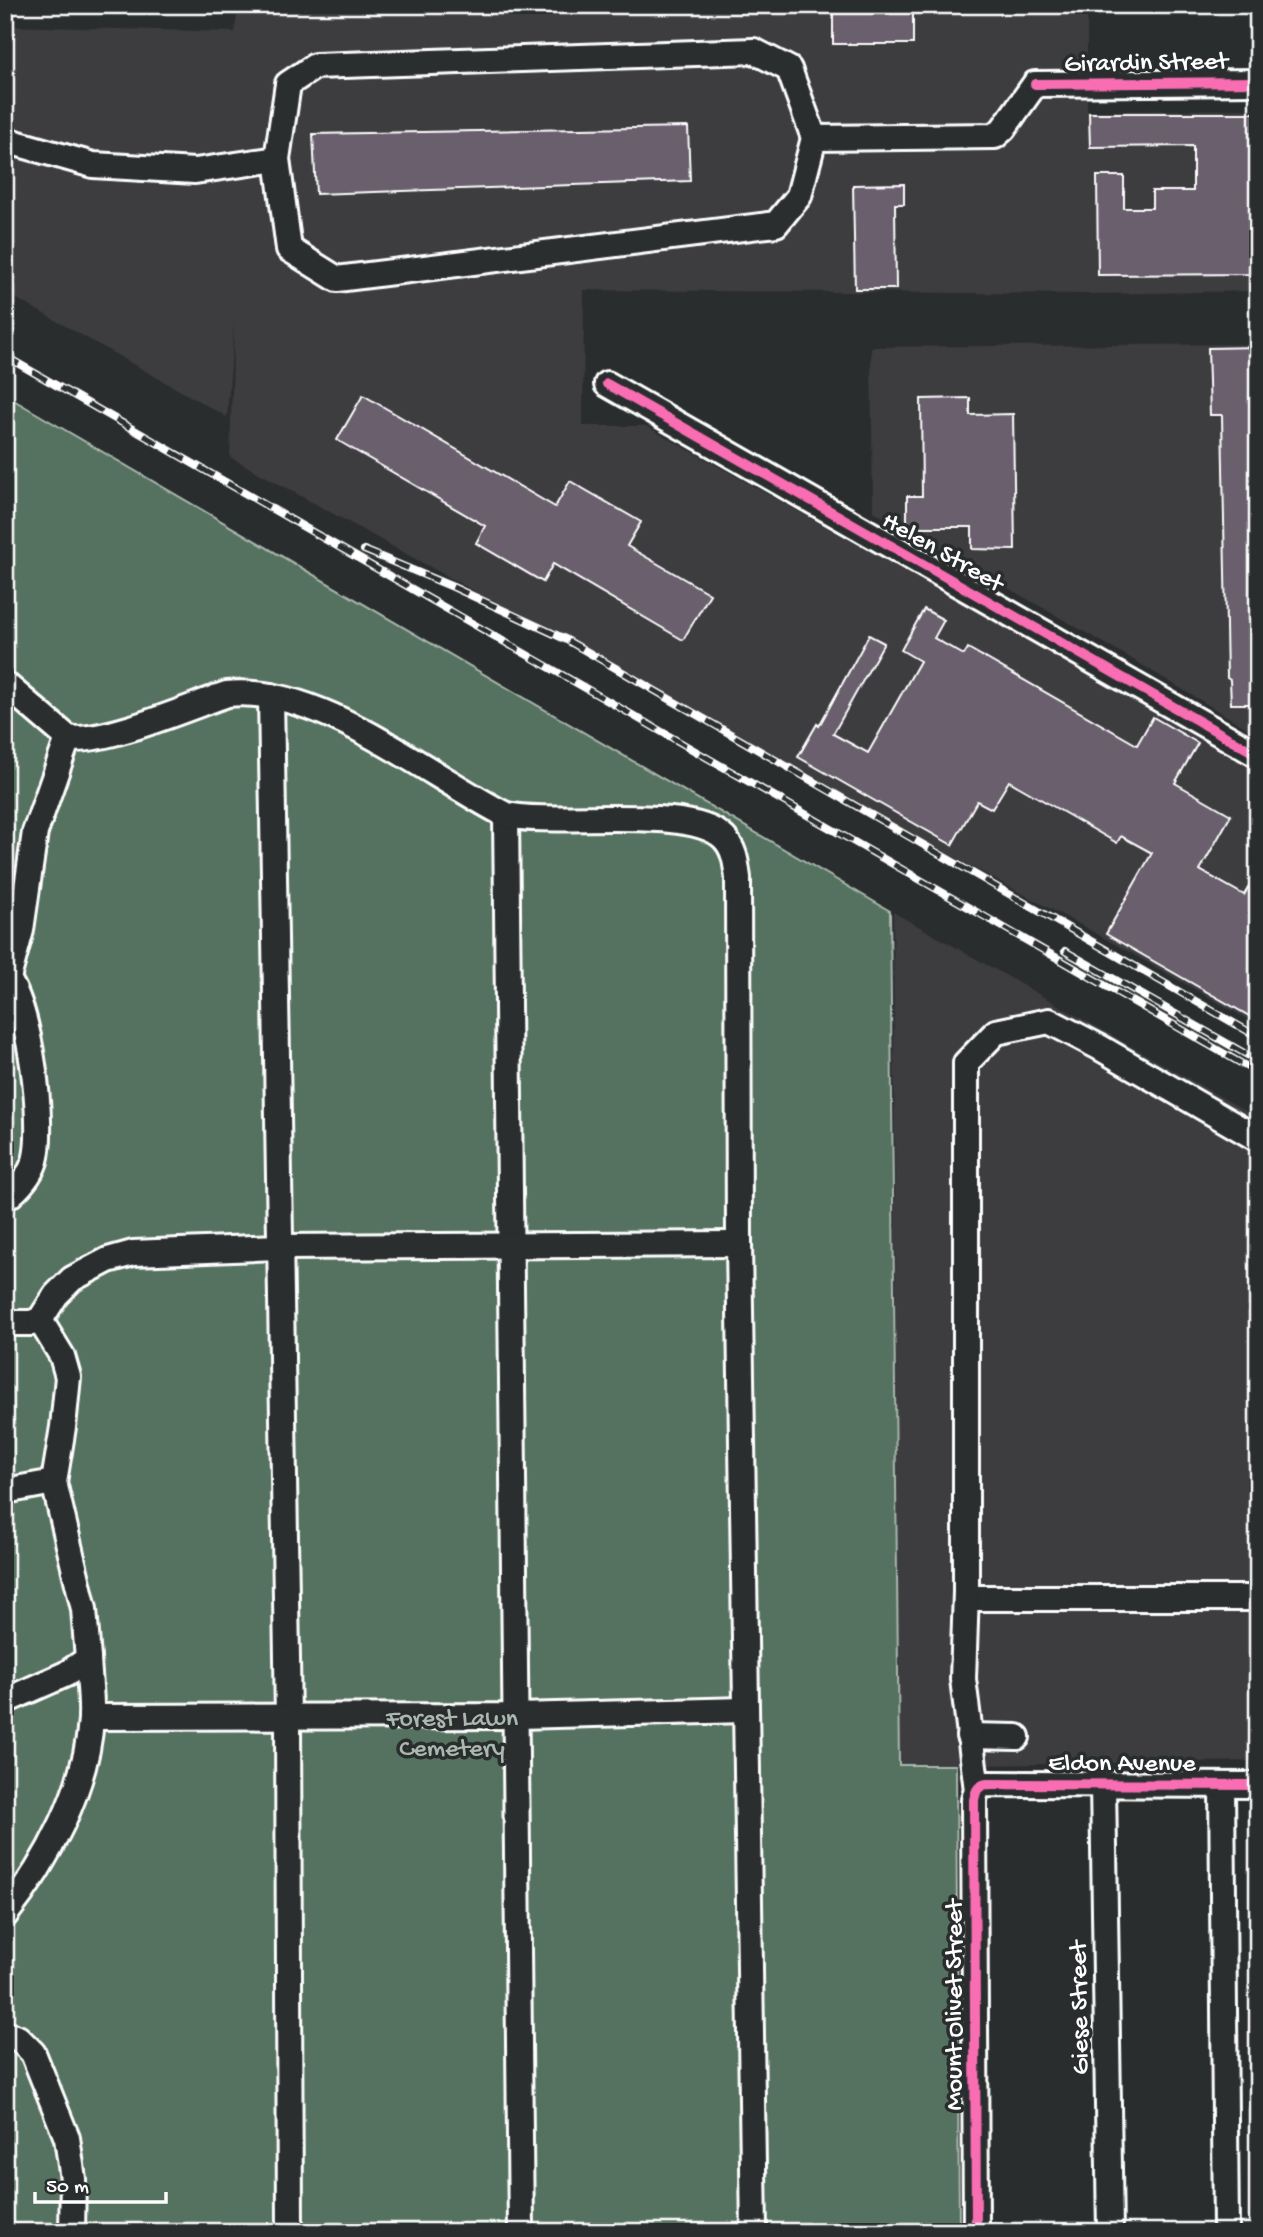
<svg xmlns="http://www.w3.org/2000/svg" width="1263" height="2237" viewBox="0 0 1263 2237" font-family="'Gochi Hand',sans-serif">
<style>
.built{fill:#3d3c41}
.green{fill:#55715f;stroke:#aab8af;stroke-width:2}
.building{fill:#695e6d;stroke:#fff;stroke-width:2}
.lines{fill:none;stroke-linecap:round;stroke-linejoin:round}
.minor-casing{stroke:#fff;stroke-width:30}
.minor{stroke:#2a2d2e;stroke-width:24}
.rail-casing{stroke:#fff;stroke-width:8}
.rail{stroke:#2a2d2e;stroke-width:5;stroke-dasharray:16;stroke-linecap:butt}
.cycleway-casing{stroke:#2a2d2e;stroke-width:15}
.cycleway{stroke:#f96db3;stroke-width:10}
.labels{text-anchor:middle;stroke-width:7;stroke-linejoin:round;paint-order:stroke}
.street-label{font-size:26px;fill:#fff;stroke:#2a2d2e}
.park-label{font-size:26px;fill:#aab8af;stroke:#2a2d2e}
</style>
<rect width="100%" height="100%" fill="#2a2d2e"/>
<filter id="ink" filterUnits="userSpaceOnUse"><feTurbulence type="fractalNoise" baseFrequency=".0143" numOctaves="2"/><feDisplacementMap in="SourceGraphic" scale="14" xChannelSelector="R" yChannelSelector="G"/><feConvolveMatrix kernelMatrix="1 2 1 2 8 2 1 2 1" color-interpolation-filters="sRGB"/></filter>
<g filter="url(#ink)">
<!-- built -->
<g class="built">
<path d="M238,5h849v106l171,-2v182l-169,3 -505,-4 -1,136h63l612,343v256l-168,-95 -222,-119 -85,-50 -553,-304 4,-134 -7,94 -222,-125v-266l230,6z"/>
<path d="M1258,344v391l-131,-79 -254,-145 -2,-164z"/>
<path d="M893,912l365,206v643l-359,5z"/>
</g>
<!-- green -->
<path class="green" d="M5,395l885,516 9,854h57l3,467h-954z"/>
<!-- building -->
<g class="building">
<rect x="833" y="5" width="80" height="39"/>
<path d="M1089,113h169v161l-160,1 -1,-99h27v32h28v-17h41v-45l-103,1z"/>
<path d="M688,127l2,54 -374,13 -3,-60z"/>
<path d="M904,184v20h-9l1,85h-41l-2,-104z"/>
<path d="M1258,347v357h-27l-1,-24 -3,-2 -5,-263h-12l-2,-67z"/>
<path d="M363,395l192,112 15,-26 71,41 -14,24 83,48 -27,46 -130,-76 -10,18 -67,-39 9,-17 -148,-86z"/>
<path d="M970,398v17l43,-1 2,136 -43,-1v-22h-65v-31h15l-1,-97z"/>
<path d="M924,609l20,11 -10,18 30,17 4,-7 169,97 16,-28 45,26 -23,40 56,32 -31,55 44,25 14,-24v150l-152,-87 46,-81 -31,-17 -4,7 -108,-62 -17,28 -15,-8 -25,44 -154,-88 19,-33 2,2 50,-91 15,8 -51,91 35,19 52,-92 -19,-11z"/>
</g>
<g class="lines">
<defs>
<g id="minor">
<path d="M814,138l-15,58 -23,28 -439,55 -48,-30 -12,-90 11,-75 27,-18 439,-15 35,18 25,69 181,-2 8,-7 32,-45 223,-2"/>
<path d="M5,140l88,25 102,6 82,-12"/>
<path d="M607,384l651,371"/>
<path d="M5,684l63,54c34,7 123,-32 159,-44 91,-10 199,80 279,121 3,472 12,944 15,1417"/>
<path d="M271,696l17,1022 2,514"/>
<path d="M506,815c52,11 185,-11 218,23 11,11 12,26 14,40l1,366 15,988"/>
<path d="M5,976c25,27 40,150 30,185 -5,15 -17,28 -30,38"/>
<path d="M8,978l13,-48 14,-98 33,-94"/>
<path d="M5,1323h26l9,-3 16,-25 16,-16 36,-19 25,-7 146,-6 460,-3"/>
<path d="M5,1491l49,-9"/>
<path d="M966,1598h292"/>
<path d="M5,1701l61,-27 22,-15 -4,-50 -30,-127 9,-55 5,-50 -6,-21 -22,-36"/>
<path d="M91,1717l427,-1 227,-6"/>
<path d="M969,1736l48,1"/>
<path d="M1103,1784l7,448"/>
<path d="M1222,1785l4,447"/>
<path d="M977,1790l-14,-111 3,-87v-529l30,-31 53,-11 50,26 159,92"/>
<path d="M5,1915c42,-52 82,-128 86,-196 1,-19 -2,-40 -3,-60"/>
<path d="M5,2034l13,4 15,15 34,85 6,41 -1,53"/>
<path d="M976,2232l-2,-432c2,-9 3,-14 13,-16l271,1"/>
</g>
</defs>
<!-- minor casing -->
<use href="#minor" class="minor-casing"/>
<!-- minor -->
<use href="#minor" class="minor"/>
<defs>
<g id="rail">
<path d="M5,356l1253,717"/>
<path d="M364,550l89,37 112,52 693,398"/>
<path d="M1065,951l193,110"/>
</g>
</defs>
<!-- rail casing -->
<use href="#rail" class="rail-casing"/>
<!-- rail -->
<use href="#rail" class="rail"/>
<defs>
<g id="cycleway">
<path d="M1035,84l223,-2"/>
<path d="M607,384l651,371"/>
<path d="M976,2232l-2,-432c2,-9 3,-14 13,-16l271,1"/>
</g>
</defs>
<!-- cycleway casing -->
<use href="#cycleway" class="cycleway-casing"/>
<!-- cycleway -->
<use href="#cycleway" class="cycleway"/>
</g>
</g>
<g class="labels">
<!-- street labels -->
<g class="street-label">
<text transform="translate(1146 60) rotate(-1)" y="9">Girardin Street</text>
<text transform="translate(944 550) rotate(30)" y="9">Helen Street</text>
<text x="1122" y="1770">Eldon Avenue</text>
<text transform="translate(952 2005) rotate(-90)" y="9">Mount Olivet Street</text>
<text transform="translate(1077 2008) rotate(-91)" y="9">Giese Street</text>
</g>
<!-- park labels -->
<g class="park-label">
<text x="452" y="1725">Forest Lawn<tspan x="452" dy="30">Cemetery</tspan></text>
</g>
</g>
<!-- margin -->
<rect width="1263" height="2237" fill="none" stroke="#2a2d2e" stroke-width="28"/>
<rect x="14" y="14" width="1235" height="2209" fill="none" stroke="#fff" stroke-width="2.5" filter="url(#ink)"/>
<!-- scale -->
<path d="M35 2192v10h131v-10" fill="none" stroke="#ffffff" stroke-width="3.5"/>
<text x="46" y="2192" font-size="21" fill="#ffffff" stroke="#2a2d2e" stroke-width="5" paint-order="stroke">50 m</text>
</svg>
